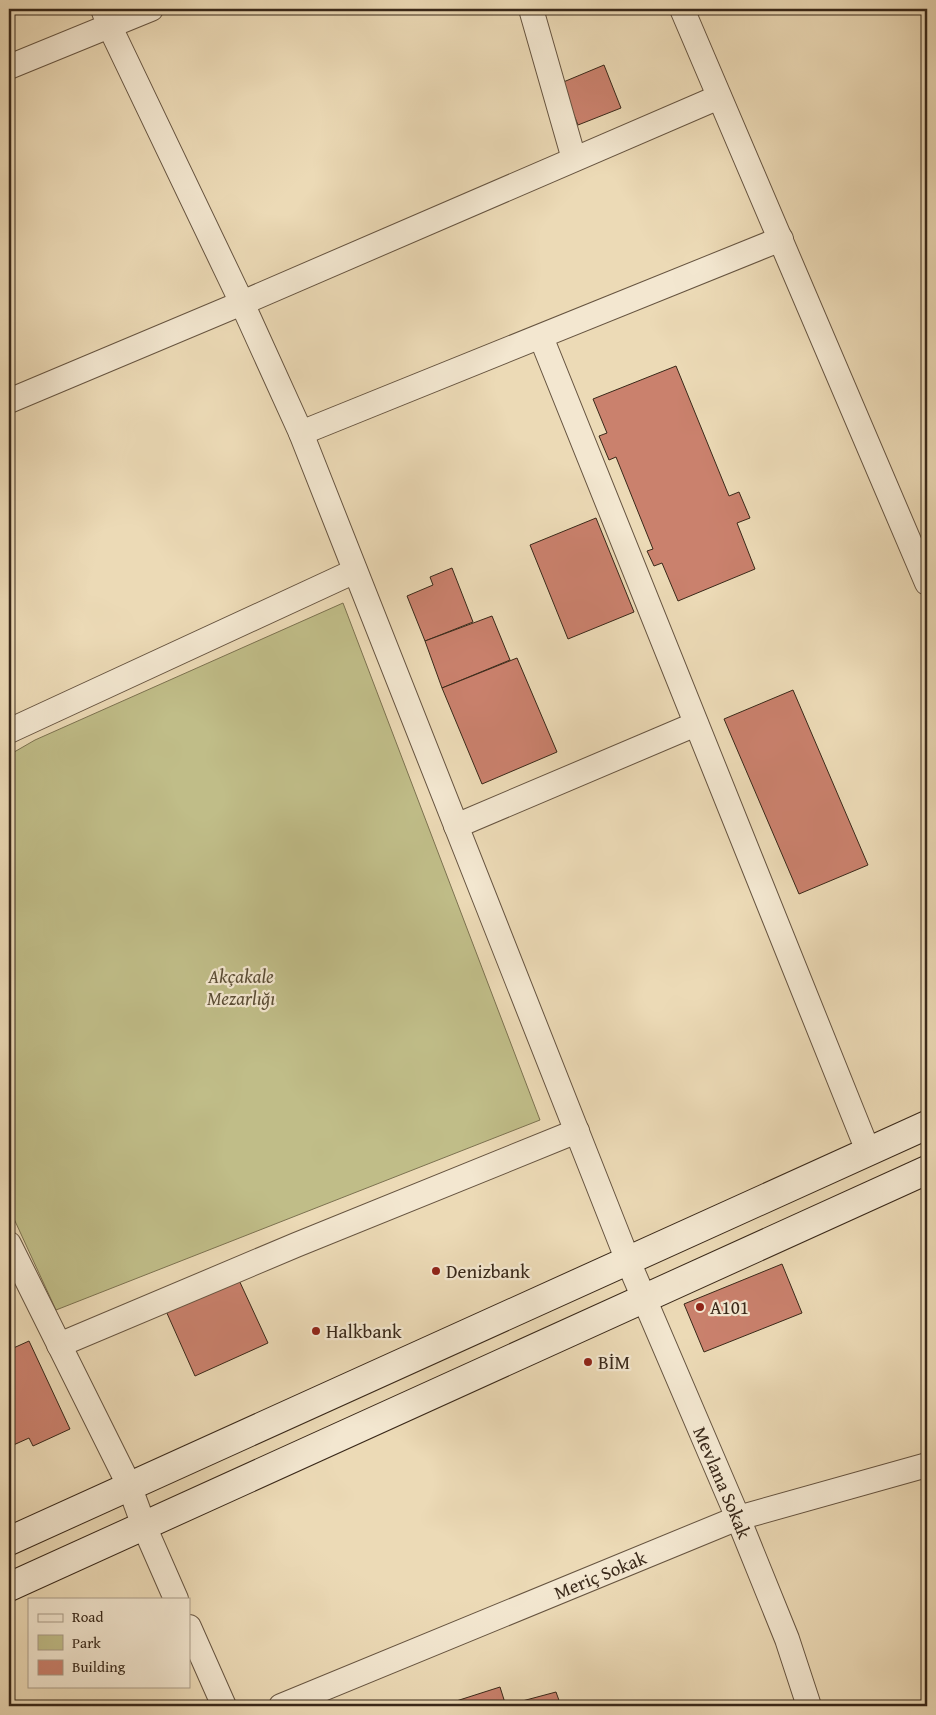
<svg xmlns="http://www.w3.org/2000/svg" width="936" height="1715" viewBox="0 0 936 1715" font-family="'Gentium Book Plus',serif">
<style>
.green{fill:#c0bd88;stroke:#7c7250}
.building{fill:#ca816d;stroke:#392819}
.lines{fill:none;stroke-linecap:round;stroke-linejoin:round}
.street-casing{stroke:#665440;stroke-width:26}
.secondary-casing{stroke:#392819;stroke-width:30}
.street{stroke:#f3e7d0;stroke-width:24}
.secondary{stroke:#f3e7d0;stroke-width:28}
.poi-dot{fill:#8f2418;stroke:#f3e7d0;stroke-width:2}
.labels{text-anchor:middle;stroke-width:4.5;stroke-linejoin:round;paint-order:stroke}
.park-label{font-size:19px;font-style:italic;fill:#5b4d35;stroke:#f3e7d0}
.poi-label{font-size:19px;fill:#392819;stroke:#f3e7d0;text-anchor:start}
.street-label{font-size:19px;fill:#392819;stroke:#f3e7d0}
</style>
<rect width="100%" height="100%" fill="#ecdab6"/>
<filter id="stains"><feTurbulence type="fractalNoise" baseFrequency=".004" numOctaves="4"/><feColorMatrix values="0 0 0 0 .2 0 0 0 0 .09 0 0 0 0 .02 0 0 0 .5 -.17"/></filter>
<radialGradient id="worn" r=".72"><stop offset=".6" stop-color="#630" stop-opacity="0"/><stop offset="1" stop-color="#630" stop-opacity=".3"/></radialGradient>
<!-- green -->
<path class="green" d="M343,603l197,517 -484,190 -47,-102v-453l26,-15z"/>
<!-- building -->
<g class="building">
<path d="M604,65l17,43 -43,17 -17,-42z"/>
<path d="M676,366l53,130 10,-4 11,26 -13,5 18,46 -77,32 -16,-38 -8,3 -7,-15 6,-2 -37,-92 -7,3 -10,-24 8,-3 -14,-34z"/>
<path d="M596,518l38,94 -66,27 -38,-94z"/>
<path d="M452,568l21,54 -48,19 -18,-45 26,-11 -3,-8z"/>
<path d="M492,616l18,44 -68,28 -17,-47z"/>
<path d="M517,658l40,94 -75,32 -40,-96z"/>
<path d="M793,690l75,175 -69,29 -75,-175z"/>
<path d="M782,1264l20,49 -98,39 -20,-48z"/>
<path d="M238,1278l30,65 -73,33 -29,-65z"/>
<path d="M29,1341l41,88 -37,17 -4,-8 -20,9v-97z"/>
<path d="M500,1687l6,19h-54l-2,-3z"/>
<path d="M556,1692l5,14h-49l-1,-2z"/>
</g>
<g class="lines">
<defs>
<g id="street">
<path id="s1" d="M103,9l6,16 133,278 59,130 327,828 110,257 49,121 22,67"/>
<path d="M531,9l43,150"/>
<path d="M682,9l245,574"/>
<path d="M9,67l142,-58"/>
<path d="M541,337l327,814"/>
<path d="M9,401l233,-98 477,-206"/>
<path d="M301,433l480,-194"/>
<path d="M9,731l346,-160"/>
<path d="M456,826l240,-102"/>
<path d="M9,1244l120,241 15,41 32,73"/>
<path d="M59,1345l237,-100 281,-114"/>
<path d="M189,1627l35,79"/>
<path id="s2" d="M281,1706l457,-188 189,-53"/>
</g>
<g id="secondary">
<path d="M9,1541l918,-416"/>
<path d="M9,1587l918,-417"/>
</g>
</defs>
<!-- street casing -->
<use href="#street" class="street-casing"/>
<!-- secondary casing -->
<use href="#secondary" class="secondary-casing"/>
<!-- street -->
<use href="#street" class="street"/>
<!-- secondary -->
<use href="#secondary" class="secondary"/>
</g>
<!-- markers -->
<g class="poi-dot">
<circle cx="436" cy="1271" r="5"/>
<circle cx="700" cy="1307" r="5"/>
<circle cx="316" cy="1331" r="5"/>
<circle cx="588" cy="1362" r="5"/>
</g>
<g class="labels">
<!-- park labels -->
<g class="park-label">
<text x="241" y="983">Akçakale<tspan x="241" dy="22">Mezarlığı</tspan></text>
</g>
<!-- poi labels -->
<g class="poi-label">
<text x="446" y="1278">Denizbank</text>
<text x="710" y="1314">A101</text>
<text x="326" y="1338">Halkbank</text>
<text x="598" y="1369">BİM</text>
</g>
<!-- street labels -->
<g class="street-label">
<text dy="7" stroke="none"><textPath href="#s1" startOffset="1599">Mevlana Sokak</textPath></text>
<text dy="7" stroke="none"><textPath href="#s2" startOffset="345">Meriç Sokak</textPath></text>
</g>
</g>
<!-- margin -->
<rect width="936" height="1715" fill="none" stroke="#ecdab6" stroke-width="30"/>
<rect x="10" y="10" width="916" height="1695" fill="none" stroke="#392819" stroke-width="2.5"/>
<rect x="15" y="15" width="906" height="1685" fill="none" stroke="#392819"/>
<!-- legend -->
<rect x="28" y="1598" width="162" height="90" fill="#f3e7d0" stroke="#a99b87"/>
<rect x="38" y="1614" width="25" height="8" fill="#f3e7d0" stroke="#a99b87"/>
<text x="72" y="1622" font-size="15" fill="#392819">Road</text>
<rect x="38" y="1635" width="25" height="15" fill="#c0bd88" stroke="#a99b87"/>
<text x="72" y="1648" font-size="15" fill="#392819">Park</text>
<rect x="38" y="1660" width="25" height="15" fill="#ca816d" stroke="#a99b87"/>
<text x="72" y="1672" font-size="15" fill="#392819">Building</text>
<rect width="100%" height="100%" filter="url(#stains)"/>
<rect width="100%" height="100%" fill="url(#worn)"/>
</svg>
